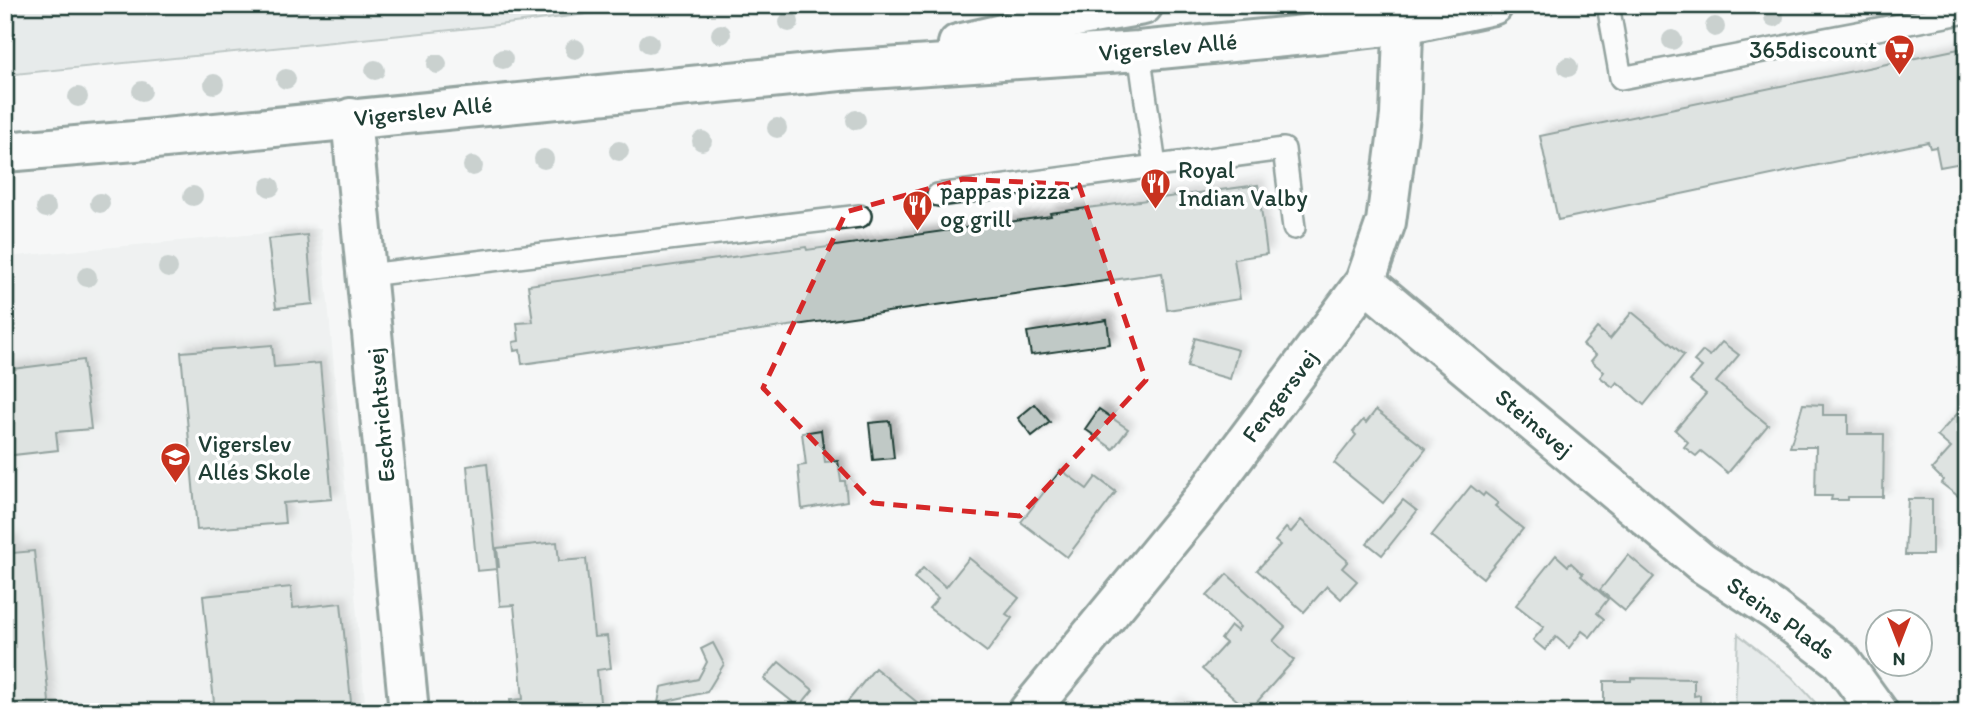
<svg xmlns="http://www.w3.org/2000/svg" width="1972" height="717" viewBox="0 0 1972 717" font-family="Itim,sans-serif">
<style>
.built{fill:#e6e9e8}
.green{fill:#d6dcdb;stroke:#7a8c88;stroke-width:2}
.building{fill:#c0c9c6;stroke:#1f3d34;stroke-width:2;filter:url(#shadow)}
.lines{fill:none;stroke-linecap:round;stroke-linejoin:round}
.service-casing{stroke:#1f3d34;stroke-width:26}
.minor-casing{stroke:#1f3d34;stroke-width:44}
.tertiary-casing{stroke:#1f3d34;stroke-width:44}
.service{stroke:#fff;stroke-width:21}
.minor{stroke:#fff;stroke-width:38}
.tertiary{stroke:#fff;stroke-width:38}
.tree{fill:#94a29e}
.marked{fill:none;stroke:#d62828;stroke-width:5;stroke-dasharray:14 9;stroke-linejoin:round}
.labels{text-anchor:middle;stroke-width:7;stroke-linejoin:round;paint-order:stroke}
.street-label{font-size:24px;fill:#1f3d34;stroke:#fff}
.poi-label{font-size:24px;fill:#1f3d34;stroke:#fff;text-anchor:start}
</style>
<defs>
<filter id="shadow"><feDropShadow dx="6" dy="-6" stdDeviation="3.5" flood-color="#0004"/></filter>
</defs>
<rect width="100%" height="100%" fill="#f6f7f7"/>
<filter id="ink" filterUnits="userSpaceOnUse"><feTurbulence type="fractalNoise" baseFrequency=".0143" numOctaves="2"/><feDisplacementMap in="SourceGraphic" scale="14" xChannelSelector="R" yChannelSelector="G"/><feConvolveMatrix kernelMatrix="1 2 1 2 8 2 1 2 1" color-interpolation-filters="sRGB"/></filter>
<g filter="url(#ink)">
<!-- built -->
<path class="built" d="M321,228l45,484h-361v-455z"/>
<!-- green -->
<g class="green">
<path d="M5,5h655l-179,22 -476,48z"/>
<path d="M1738,634l54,43 32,35h-89z"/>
</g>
<!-- building -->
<g class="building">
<path d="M1959,49l8,38v75l-27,5 -4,-20 -6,1 -2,-6 -370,78 -18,-84z"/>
<path d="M1258,185l9,69 -33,5 6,40 -73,11 -5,-37 -640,91 -2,-14 -6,1 -1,-9 6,-1 -2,-18 16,-1 -5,-37 278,-38 1,3 244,-34 -1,-3z"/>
<path d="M307,235l6,69 -37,4 -8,-69z"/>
<path d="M1632,312l52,43 -40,50 -27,-23 -4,5 -13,-10 4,-5 -13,-11 5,-6 -13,-10 14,-17 13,11z"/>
<path d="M1107,320l3,24 -79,11 -4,-23z"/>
<path d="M1195,338l43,12 -8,29 -43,-12z"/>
<path d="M1722,342l17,13 -23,27 52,43 -40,48 -27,-22 -5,5 -12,-9 4,-5 -13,-12 31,-36 -16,-13 12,-14 -8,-6 9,-10 7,5z"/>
<path d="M272,345l2,22 46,-4 12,136 -49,4 2,20 -88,7 -16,-178z"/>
<path d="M83,360l8,69 -35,3 2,18 -53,6 2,17 -2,1v-104z"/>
<path d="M1035,404l15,18 -18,14 -14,-18z"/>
<path d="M1803,404l20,1v10h25v19h36l-1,63h-35v3h-17l1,-4h-17l1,-49h-26z"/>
<path d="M1099,409l29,20 -15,20 -28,-20z"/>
<path d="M1376,410l50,39 -43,54 -49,-40 22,-28 -3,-3 10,-12 3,3z"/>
<path d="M1958,413l9,9v81l-26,-20 2,-3 -11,-11 19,-21 -14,-12z"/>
<path d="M890,421l4,37 -21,2 -4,-37z"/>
<path d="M821,430l4,32 13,-1 3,20h4l2,20 -45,8 -4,-43 8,-1 -4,-32z"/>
<path d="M487,463l10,104h2l-2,-19 60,-6 2,19 27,-2 8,78 13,-1 4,32 -14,2 4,42h-90l-1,-12 13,-1 -9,-94 -14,1 -3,-37 -20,2 -10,-105z"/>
<path d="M1061,470l26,19 9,-12 20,15 -49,65 -46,-35z"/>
<path d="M1471,486l12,10 2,-3 13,10 -3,3 28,23 -40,49 -52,-42z"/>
<path d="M1908,499h24v56h-27z"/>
<path d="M1403,500l14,11 -35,44 -15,-12z"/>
<path d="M1301,520l47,41 -6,7 15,13 -16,18 -14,-13 -23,26 -47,-42 23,-25 -5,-4 11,-13 5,4z"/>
<path d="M5,541h7l1,12 21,-2 16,161h-45z"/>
<path d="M1556,555l12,11 3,-3 12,11 -2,2 27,23 -11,14 7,6 -14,18 -8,-6 -13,17 -13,-11 -11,13 -12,-10 11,-13 -28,-22z"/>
<path d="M1628,555l26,22 -29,34 -25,-21z"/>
<path d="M969,558l50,40 -13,16 6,4 -25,34 -58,-44 9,-10 -24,-20 9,-10 23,19z"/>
<path d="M1227,574l58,53 -12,14 21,19 -45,51 -47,-42 24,-26 -5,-4 10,-13 6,5 3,-4 -33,-31z"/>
<path d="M291,587l2,21 48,-5 11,109h-137l-12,-116z"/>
<path d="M713,643l11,21 -17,28 -49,11 3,-16 37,-8 9,-17 -6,-13z"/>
<path d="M779,662l34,28 -14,17 -35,-28z"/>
<path d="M875,668l54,44h-90z"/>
<path d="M1631,678l63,1v17l6,-1v17h-96v-31h27z"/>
<path d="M1176,703l11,9h-20z"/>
</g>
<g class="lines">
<defs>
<g id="service">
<path d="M1608,5l13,73 346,-66"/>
<path d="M1139,51l16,115"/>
<path d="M938,195l346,-46 10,79"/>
<path d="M368,275l492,-59"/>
</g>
<g id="minor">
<path d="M351,118l58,594"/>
<path d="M1365,282l337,281 72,47 67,51 37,51"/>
<path d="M1028,712l175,-213 162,-217 21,-60 14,-106 4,-111"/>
</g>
<g id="tertiary">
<path d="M958,44l123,-28 62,-11"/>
<path d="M5,152l130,-11 705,-70 299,-20 176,-17 90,-10 88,-19"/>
</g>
</defs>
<!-- service casing -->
<use href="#service" class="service-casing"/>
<!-- minor casing -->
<use href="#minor" class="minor-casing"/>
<!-- tertiary casing -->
<use href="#tertiary" class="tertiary-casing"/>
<!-- service -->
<use href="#service" class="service"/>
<!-- minor -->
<use href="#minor" class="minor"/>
<!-- tertiary -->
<use href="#tertiary" class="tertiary"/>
</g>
<!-- trees -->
<g class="tree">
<circle cx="1774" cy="17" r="10"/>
<circle cx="789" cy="22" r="10"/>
<circle cx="1715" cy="27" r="10"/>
<circle cx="721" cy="34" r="10"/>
<circle cx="1672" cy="40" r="10"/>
<circle cx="649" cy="43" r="10"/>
<circle cx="575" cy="49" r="10"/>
<circle cx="503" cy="59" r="10"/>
<circle cx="437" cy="64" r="10"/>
<circle cx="1568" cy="67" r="10"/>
<circle cx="375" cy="70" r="10"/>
<circle cx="286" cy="79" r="10"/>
<circle cx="214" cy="84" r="10"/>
<circle cx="142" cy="91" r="10"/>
<circle cx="78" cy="97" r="10"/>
<circle cx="856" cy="120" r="10"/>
<circle cx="777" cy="128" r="10"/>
<circle cx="702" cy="141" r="10"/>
<circle cx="619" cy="151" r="10"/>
<circle cx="544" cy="159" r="10"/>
<circle cx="473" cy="166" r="10"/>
<circle cx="270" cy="187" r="10"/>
<circle cx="193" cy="196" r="10"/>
<circle cx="100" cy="203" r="10"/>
<circle cx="46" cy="208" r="10"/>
<circle cx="168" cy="268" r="10"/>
<circle cx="87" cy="277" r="10"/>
</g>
</g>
<!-- marked area -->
<path d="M0 0H1972V717H0ZM963,179l116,6 67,195 -126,136 -147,-13 -110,-115 83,-176z" fill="#f6f7f7" fill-opacity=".55" fill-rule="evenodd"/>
<path class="marked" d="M963,179l116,6 67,195 -126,136 -147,-13 -110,-115 83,-176z"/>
<!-- icons -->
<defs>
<symbol id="supermarket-pin" viewBox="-11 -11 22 30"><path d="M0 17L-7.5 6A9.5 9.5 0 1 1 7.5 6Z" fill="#c8321e" stroke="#fff"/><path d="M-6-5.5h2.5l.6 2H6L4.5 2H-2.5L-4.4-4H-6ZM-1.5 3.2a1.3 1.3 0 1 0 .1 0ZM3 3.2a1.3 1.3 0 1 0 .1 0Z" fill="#fff"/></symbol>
<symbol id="restaurant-pin" viewBox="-11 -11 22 30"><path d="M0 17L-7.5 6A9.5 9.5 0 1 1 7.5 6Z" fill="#c8321e" stroke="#fff"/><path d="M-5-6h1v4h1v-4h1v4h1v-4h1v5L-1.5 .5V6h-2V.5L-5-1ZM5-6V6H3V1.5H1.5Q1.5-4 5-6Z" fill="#fff"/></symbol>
<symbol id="school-pin" viewBox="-11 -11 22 30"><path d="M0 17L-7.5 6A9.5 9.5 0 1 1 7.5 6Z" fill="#c8321e" stroke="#fff"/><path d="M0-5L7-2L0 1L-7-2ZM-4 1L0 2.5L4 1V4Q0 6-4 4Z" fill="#fff"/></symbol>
</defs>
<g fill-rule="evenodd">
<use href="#supermarket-pin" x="1882" y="32" width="35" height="47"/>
<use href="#restaurant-pin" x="1138" y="166" width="35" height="47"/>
<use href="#restaurant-pin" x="900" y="188" width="35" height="47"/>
<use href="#school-pin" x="158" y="440" width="35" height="47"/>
</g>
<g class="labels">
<!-- street labels -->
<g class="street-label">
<text transform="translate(1168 47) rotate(-5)" y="8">Vigerslev Allé</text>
<text transform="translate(423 111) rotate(-6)" y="8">Vigerslev Allé</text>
<text transform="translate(1280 396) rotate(-53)" y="8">Fengersvej</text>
<text transform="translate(381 415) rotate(-95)" y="8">Eschrichtsvej</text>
<text transform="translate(1534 423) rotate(40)" y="8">Steinsvej</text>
<text transform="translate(1781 618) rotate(35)" y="8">Steins Plads</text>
</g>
<!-- poi labels -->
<g class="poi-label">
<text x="1877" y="58" text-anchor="end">365discount</text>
<text x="1178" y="178">Royal<tspan x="1178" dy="28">Indian Valby</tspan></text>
<text x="940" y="199">pappas pizza<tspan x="940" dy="28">og grill</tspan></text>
<text x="198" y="452">Vigerslev<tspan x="198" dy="28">Allés Skole</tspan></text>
</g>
</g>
<!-- margin -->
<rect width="1972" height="717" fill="none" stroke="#fff" stroke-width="28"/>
<rect x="14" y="14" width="1944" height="689" fill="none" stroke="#1f3d34" stroke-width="2.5" filter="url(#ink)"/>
<!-- north arrow -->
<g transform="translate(1899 643) rotate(180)"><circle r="33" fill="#ffffff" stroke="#a5b1ae" stroke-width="2"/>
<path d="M0-5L12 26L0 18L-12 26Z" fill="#c8321e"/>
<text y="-10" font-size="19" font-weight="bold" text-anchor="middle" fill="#1f3d34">N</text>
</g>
</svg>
